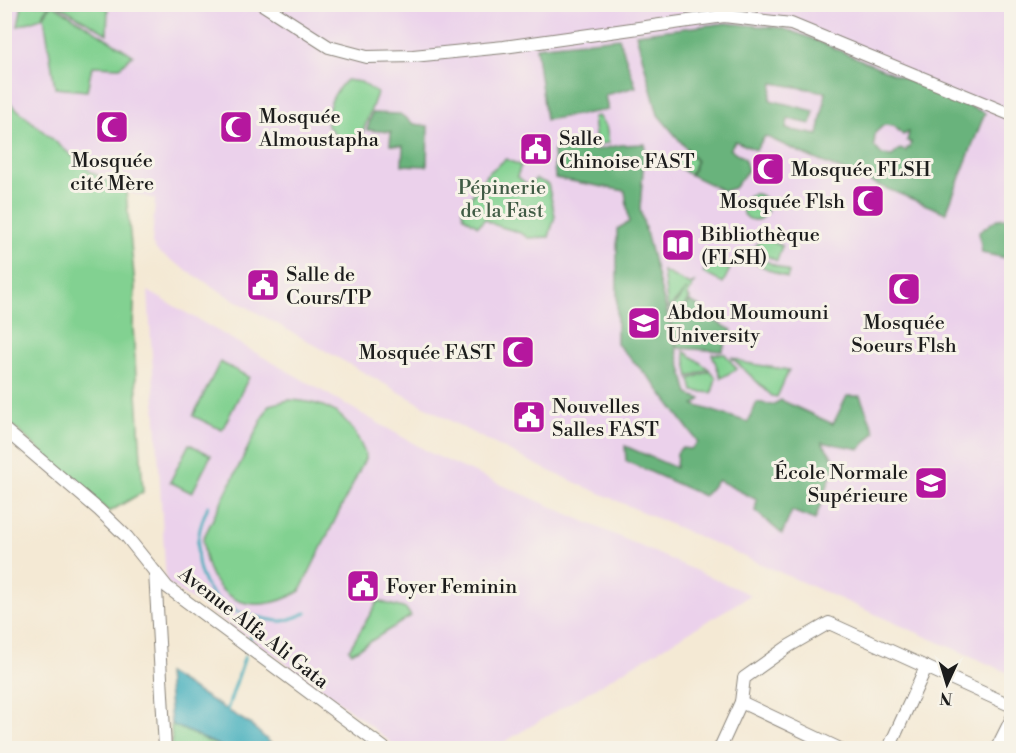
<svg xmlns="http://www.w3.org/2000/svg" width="1016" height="753" viewBox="0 0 1016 753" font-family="'Libre Bodoni',serif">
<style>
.built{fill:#ebd1eb}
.green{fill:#82d191;stroke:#4f7656;stroke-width:1.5}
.forest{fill:#69b37b;stroke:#42684c;stroke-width:1.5;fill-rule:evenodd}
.water{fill:#3fadbc;stroke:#2e646c;stroke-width:1.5}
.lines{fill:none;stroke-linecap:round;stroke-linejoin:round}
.stream{stroke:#3fadbc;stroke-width:3}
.minor-casing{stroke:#888278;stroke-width:14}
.minor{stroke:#fff;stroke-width:12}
.labels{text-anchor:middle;stroke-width:6;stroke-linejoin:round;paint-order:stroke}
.poi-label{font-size:20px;fill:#1c1c1c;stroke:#f7f3e8;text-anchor:start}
.park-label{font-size:20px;fill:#405b45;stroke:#f7f3e8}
.street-label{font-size:20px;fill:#1c1c1c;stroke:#f7f3e8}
</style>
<rect width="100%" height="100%" fill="#f7f3e8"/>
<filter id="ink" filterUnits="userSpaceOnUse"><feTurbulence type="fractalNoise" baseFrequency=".0167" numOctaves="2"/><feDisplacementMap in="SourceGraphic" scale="12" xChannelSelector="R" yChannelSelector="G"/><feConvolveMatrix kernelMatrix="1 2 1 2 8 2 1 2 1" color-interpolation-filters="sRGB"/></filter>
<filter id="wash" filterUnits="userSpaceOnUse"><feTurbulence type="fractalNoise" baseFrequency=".008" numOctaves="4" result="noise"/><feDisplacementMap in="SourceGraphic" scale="24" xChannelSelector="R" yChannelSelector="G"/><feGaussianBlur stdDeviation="1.35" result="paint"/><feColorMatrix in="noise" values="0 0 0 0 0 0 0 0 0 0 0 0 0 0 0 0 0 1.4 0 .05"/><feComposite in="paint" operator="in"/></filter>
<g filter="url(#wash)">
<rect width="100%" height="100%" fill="#f4e9d4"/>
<!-- built -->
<g class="built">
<path d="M5,5h1006v669l-464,-204 -78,-39 -240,-134 -71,-45 -6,-8 3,-45 -29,-7 -35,-20 -86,-73z"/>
<path d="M148,291l284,163 319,141 -257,153h-96l-77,-61 -155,-105z"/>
</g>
<!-- green -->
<g class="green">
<path d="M22,5v-1l27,1 -8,13 -23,8z"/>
<path d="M51,5h3l79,50 -13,12 -28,-1 -5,25 -32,-3 -11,-72z"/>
<path d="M58,5h40l10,4 -1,25z"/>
<path d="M346,80l15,2 16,11 -18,50 -20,-4 -12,-14c0,-19 6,-32 19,-45z"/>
<path d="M5,99l86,73 35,20 9,94 -2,41 10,165 -34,20 -104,-93z"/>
<path d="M598,116l8,10 3,17 -13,2 -3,-28z"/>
<path d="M686,151l10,10 -6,14 -17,-12z"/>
<path d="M506,159l15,7 -4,10 11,9 8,-6 12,5 7,32 -6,21 -21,1c-12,-11 -31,-8 -43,-19l-7,7 -14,-9 -2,-7 25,-36z"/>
<circle cx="755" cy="207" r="13"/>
<path d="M766,239l16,7 -5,15 -24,-12 6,-7z"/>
<path d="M749,253l40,19 -2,6 -41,-19z"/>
<path d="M710,259l20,10 -7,14 -20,-10z"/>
<path d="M663,271l27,14 4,-2 -7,13 3,2 -15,20 -6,-6 18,-23 -19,20z"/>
<path d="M684,351l25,18 -20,8z"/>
<path d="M712,354h13l12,15 -16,9z"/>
<path d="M731,357l15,6 43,7 -12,27 -5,-1z"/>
<path d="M220,362l29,15 -27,53 -29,-14z"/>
<path d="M710,371l6,7 -4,15 -19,-2 -3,-12z"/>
<path d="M289,400c43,2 63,17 77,57l-66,134c-50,30 -95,7 -97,-52l66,-134z"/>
<path d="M189,444l22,11 -19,38 -22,-11z"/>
<path d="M378,601l28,8 5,7 -59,37 -3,-3z"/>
<path d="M171,724l52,24h-51z"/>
</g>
<!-- forest -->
<g class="forest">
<path d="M726,23l56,5 26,9 177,76 -39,100 -136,-56 -45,-21 -9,14 -21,-9 -5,8 14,9 4,12 -14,18 -10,3 -33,-16 6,-14 -39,-46 -22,-81zM773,83l53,9 -8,43 -32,-6 2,-10 23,5 3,-13 -44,-11zM884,125l10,1 9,9 6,-3 -2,9 4,1 -1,6h-3l-1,3 -6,-2 -8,7 -10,-1 -8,-9 1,-13z"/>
<path d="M619,38l17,49 -31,8 3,15 -62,10 -10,-73z"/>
<path d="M372,113l28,1 14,10 14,2 -1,40 -25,-1 1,-19 -13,-1 1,-13 -24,-2z"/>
<path d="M584,142l12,8 25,-5 24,-1 -5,65 48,185 13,5 -7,6 54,17 9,-20 15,3 9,-5 52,24 14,-28h13l15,36 -15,17 -38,-7 14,20 -21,58 -23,-9 -10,23 -27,-23 2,-11 -39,-20 -14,16 -78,-35 -1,-15 51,22 1,-15 4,-5 10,1 7,-7 -45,-60 -36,-38v-115l12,-7 -4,-31 -70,-13 -2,-27 7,-5z"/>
<path d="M1007,218l4,6v35l-29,-6 -3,-21 18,-13z"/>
<path d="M690,301l15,8 -2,6 29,15 -10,21 -44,-3 -7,-24z"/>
</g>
<!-- water -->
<path class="water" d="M167,673l83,51 26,24h-51l-54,-24z"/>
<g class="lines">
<!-- stream -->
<g class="stream">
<path d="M208,506c-22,49 -11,100 48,111 8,1 19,5 28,4 7,-2 15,-5 22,-8"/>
<path d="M250,639l6,-22"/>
<path d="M227,710l18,-54"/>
</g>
</g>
</g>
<g filter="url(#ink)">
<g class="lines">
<defs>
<g id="minor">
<path d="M262,4l67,43 38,10 46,-1 91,-9 220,-31 67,8 221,91"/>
<path d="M4,429l95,81 28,27 40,50 217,161"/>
<path d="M155,572l10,176"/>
<path d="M741,702l97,46"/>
<path d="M720,748l21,-46 3,-24 45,-32 40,-23 183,83"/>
<path d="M889,748l37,-81"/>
<path d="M997,748l15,-30"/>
</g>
</defs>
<!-- minor casing -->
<use href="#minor" class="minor-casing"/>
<!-- minor -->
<use href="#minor" class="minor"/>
</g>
</g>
<!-- icons -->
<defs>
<symbol id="mosque-square" viewBox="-11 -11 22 22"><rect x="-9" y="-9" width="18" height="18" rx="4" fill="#b5179e" stroke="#f7f3e8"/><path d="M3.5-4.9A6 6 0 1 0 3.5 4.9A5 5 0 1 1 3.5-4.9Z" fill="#fff"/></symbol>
<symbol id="civic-square" viewBox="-11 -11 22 22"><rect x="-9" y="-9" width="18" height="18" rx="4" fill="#b5179e" stroke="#f7f3e8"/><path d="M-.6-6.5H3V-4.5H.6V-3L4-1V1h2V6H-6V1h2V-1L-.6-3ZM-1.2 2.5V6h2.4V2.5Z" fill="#fff"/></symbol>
<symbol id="library-square" viewBox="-11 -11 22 22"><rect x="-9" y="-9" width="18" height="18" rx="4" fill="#b5179e" stroke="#f7f3e8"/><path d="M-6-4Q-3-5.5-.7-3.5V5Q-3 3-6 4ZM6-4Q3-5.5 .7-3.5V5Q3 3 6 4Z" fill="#fff"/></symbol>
<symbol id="university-square" viewBox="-11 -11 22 22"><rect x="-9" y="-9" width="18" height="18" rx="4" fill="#b5179e" stroke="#f7f3e8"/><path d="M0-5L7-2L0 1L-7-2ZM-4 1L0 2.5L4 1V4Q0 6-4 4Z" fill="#fff"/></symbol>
</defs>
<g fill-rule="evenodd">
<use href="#mosque-square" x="93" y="108" width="38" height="38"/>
<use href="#mosque-square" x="217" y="108" width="38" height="38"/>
<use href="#civic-square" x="517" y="130" width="38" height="38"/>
<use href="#mosque-square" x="749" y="150" width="38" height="38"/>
<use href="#mosque-square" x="849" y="182" width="38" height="38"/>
<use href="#library-square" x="659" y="226" width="38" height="38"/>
<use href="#civic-square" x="244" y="266" width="38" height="38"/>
<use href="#mosque-square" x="885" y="270" width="38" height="38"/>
<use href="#university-square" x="625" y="304" width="38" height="38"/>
<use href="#mosque-square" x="499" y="333" width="38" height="38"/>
<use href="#civic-square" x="510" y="398" width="38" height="38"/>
<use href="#university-square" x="912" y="464" width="38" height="38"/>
<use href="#civic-square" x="344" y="567" width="38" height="38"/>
</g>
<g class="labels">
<!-- poi labels -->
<g class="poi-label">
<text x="259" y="123">Mosquée<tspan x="259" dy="23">Almoustapha</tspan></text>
<text x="559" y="145">Salle<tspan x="559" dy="23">Chinoise FAST</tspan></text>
<text x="112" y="167" text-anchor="middle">Mosquée<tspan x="112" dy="23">cité Mère</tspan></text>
<text x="791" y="176">Mosquée FLSH</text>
<text x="845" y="208" text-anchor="end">Mosquée Flsh</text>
<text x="701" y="241">Bibliothèque<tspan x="701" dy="23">(FLSH)</tspan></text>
<text x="286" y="281">Salle de<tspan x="286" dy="23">Cours/TP</tspan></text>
<text x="667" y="319">Abdou Moumouni<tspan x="667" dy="23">University</tspan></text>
<text x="904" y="329" text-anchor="middle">Mosquée<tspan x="904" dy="23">Soeurs Flsh</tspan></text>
<text x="495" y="359" text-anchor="end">Mosquée FAST</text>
<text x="552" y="413">Nouvelles<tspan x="552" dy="23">Salles FAST</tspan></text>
<text x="908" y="479" text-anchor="end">École Normale<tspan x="908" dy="23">Supérieure</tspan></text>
<text x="386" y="593">Foyer Feminin</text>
</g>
<!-- park labels -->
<g class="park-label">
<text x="502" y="194">Pépinerie<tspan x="502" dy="23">de la Fast</tspan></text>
</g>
<!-- street labels -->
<g class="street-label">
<text transform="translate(254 627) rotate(38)" y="7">Avenue Alfa Ali Gata</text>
</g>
</g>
<!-- margin -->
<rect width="1016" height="753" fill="none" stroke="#f7f3e8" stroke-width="24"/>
<!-- north arrow -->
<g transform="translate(947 684) rotate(184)" stroke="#f7f3e8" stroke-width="4.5" paint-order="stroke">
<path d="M0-4.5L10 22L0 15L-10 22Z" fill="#1c1c1c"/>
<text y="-9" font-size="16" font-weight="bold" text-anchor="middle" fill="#1c1c1c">N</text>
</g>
</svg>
